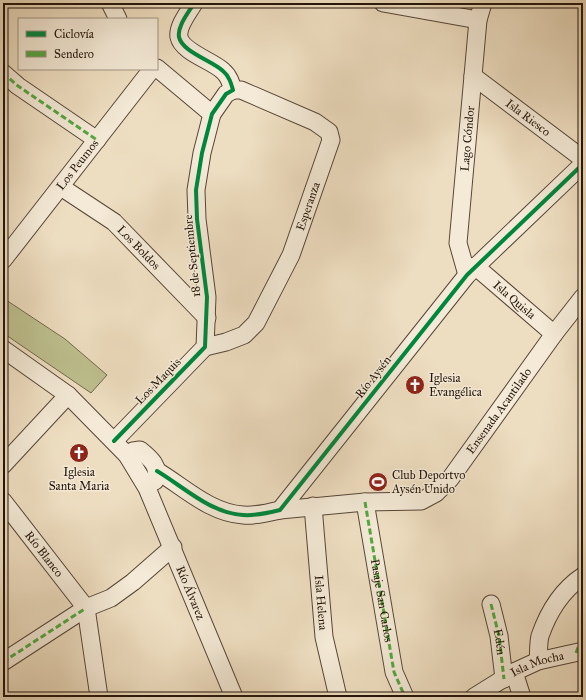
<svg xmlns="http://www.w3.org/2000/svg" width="586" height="700" viewBox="0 0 586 700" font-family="'IM FELL Great Primer',serif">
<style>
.green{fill:#bec08f;stroke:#706a4c}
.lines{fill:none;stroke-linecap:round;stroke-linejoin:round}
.minor-casing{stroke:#564638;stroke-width:19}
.minor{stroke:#f4ead7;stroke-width:17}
.quiet{stroke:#53a841;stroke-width:3;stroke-dasharray:6 3;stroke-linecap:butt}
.cycleway-casing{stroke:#f4ead7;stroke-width:6}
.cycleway{stroke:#00873e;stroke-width:4}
.labels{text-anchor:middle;stroke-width:3;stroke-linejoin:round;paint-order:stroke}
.street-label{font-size:12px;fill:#23140a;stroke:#f4ead7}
.poi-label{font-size:12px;fill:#23140a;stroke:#f4ead7;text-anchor:start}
</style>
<rect width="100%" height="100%" fill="#eedec1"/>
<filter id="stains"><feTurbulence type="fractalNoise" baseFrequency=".005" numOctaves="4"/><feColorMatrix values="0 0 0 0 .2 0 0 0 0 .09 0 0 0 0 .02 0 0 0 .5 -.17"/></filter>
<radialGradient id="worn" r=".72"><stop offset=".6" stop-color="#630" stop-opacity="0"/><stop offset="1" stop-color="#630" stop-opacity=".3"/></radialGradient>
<!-- green -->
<path class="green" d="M3,298l62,41 42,36 -16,18 -88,-60z"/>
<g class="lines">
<defs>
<g id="minor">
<path d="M110,3l8,16"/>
<path d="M383,3l95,17"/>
<path d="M157,68l55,46"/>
<path d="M3,73l15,13 79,54"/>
<path id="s1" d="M473,76l110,83"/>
<path id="s2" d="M61,187l53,35 93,96"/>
<path id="s3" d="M3,260l149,-191"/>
<path id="s4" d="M475,266l79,68"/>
<path id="s5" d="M467,275l-9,-32 20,-223 5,-17"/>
<path id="s6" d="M205,347l21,-5 18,-7 12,-12 35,-68 40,-115 -2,-8 -14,-10 -74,-32h-8"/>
<path id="s7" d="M3,349l65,46 59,60 20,33 87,209"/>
<path d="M114,441l91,-94 2,-50 -10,-78 -1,-29 6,-37 10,-39 14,-20 7,-4c-2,-7 -4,-14 -10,-19 -10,-10 -41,-19 -44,-34 -2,-11 10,-25 15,-34"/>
<path d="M127,455l6,-4 7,-1c10,8 21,17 15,31"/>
<path d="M3,465l65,-70"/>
<path d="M157,471c27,16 53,42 86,44 12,1 25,-2 37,-5l187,-235 116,-111"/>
<path id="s8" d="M3,501l83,107 13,89"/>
<path id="s9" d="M365,502l29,170 11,25"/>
<path id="s10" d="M313,506l11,131 14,60"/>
<path id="s11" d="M280,510l85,-8 56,-1 15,-8 14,-14 104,-145 29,-37"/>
<path id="s12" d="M491,604l8,32 5,43"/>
<path d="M538,661c1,-8 0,-17 2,-25 8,-23 22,-46 43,-60"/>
<path d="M3,662l83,-54 25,-10 22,-16 40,-35"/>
<path d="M514,672l8,25"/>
<path id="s13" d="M474,697l40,-25 24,-11 45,-10"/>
</g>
</defs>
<!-- minor casing -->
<use href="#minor" class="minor-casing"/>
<!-- minor -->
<use href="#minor" class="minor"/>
<!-- quiet -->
<g class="quiet">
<path d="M3,73l15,13 79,54"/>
<path d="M365,502l29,170 11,25"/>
<path d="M491,604l8,32 5,43"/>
<path d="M576,653l7,-19"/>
<path d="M3,662l83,-54"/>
</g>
<defs>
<g id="cycleway">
<path d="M114,441l91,-94 2,-50 -10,-78 -1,-29 6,-37 10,-39 14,-20 7,-4c-2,-7 -4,-14 -10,-19 -10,-10 -41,-19 -44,-34 -2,-11 10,-25 15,-34"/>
<path d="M157,471c27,16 53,42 86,44 12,1 25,-2 37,-5l187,-235 116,-111"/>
</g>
</defs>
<!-- cycleway casing -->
<use href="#cycleway" class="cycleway-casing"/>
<!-- cycleway -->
<use href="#cycleway" class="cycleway"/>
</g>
<!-- icons -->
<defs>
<symbol id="church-disc" viewBox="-11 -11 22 22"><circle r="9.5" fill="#8f2418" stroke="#f4ead7"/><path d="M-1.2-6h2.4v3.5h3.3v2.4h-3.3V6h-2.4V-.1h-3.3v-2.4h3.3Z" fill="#fff"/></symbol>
<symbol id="stadium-disc" viewBox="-11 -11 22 22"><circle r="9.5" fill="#8f2418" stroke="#f4ead7"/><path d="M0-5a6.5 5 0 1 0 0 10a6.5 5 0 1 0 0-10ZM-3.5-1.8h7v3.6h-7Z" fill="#fff"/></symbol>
</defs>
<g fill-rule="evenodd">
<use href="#church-disc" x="404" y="374" width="22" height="22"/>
<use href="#church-disc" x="68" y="442" width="22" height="22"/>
<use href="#stadium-disc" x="367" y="471" width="22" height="22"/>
</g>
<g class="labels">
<!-- street labels -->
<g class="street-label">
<text dy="4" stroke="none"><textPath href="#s1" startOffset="69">Isla Riesco</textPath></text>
<text dy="4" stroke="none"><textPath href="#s5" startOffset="138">Lago Cóndor</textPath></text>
<text dy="4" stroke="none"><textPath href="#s3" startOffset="121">Los Peumos</textPath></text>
<text dy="4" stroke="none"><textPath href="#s6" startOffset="186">Esperanza</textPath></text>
<text dy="4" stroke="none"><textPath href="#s2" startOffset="99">Los Boldos</textPath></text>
<text transform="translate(192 256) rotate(-96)" y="4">18 de Septiembre</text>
<text dy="4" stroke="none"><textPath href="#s4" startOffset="52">Isla Quisla</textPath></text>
<text transform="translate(373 377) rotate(-52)" y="4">Río Aysén</text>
<text transform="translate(158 381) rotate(-46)" y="4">Los Maquis</text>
<text dy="4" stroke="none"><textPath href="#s11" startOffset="262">Ensenada Acantilado</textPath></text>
<text dy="4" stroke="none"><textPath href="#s8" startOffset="67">Río Blanco</textPath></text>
<text dy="4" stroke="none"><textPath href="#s7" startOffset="316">Río Álvarez</textPath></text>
<text dy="4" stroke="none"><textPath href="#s9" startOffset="100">Pasaje San Carlos</textPath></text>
<text dy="4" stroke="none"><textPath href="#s10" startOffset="97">Isla Helena</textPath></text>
<text dy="4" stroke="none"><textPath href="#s12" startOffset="39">Edén</textPath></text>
<text dy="4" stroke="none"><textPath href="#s13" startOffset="72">Isla Mocha</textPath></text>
</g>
<!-- poi labels -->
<g class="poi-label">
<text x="429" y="382">Iglesia<tspan x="429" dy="14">Evangélica</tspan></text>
<text x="79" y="476" text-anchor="middle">Iglesia<tspan x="79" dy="14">Santa Maria</tspan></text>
<text x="392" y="479">Club Deportvo<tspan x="392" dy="14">Aysén Unido</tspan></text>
</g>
</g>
<!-- margin -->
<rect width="586" height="700" fill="none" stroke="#eedec1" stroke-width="16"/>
<rect x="4" y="4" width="578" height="692" fill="none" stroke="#23140a" stroke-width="2"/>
<rect x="8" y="8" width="570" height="684" fill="none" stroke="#23140a"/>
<!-- legend -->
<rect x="18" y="18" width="140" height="52" fill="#f4ead7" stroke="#a09485"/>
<rect x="26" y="31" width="20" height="6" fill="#00873e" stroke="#a09485"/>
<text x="54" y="38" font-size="12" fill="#23140a">Ciclovía</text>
<rect x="26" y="51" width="20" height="6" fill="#53a841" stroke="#a09485"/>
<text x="54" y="58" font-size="12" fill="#23140a">Sendero</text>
<rect width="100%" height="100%" filter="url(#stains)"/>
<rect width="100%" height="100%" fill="url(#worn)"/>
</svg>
